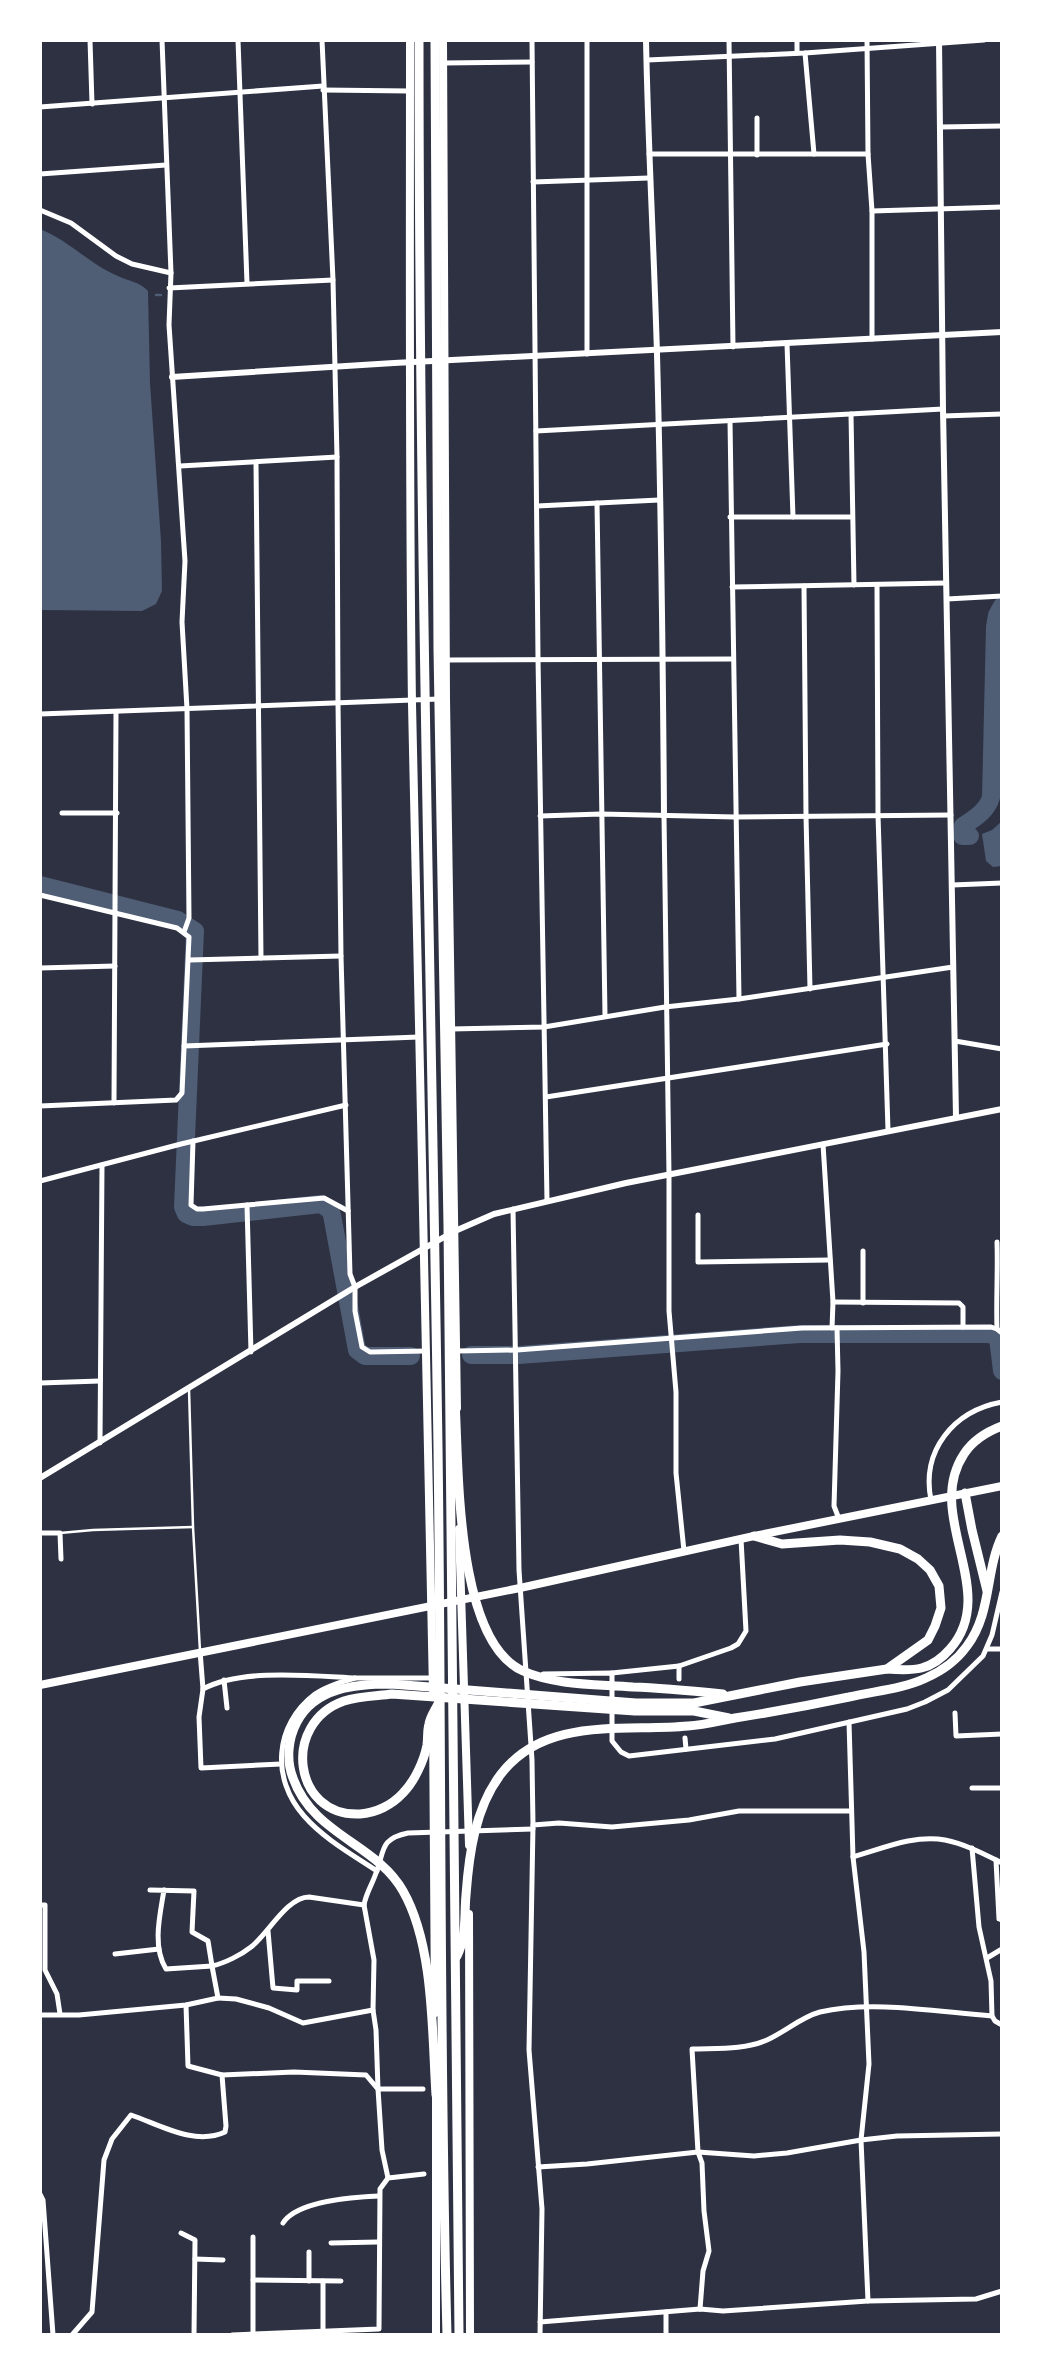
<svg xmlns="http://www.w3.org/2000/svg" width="1042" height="2375" viewBox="0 0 1042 2375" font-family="'Crimson Pro',serif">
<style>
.water{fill:#4f5d75}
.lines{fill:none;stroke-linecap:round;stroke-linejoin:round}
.stream{stroke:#4f5d75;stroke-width:2.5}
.river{stroke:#4f5d75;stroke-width:18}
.service{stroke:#fff;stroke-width:2.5}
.minor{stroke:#fff;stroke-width:5}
.tertiary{stroke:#fff;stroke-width:6}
.primary{stroke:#fff;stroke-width:8}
.trunk{stroke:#fff;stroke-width:8}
.motorway{stroke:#fff;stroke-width:9}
</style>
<rect width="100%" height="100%" fill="#2d3142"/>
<!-- water -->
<g class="water">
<path d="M40,229c30,12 49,35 78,47 10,5 22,6 30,15l2,92 11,158 1,50 -6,13 -14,7 -102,-1z"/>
<path d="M1002,821v45l-9,1 -7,-6 -4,-27 10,-4z"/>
</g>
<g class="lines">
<!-- stream -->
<path class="stream" d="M156,295h5"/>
<!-- river -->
<g class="river">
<path d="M970,836h-8l1,-10c12,-8 24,-15 28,-29l4,-170 2,-12 5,-9"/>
<path d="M40,885l138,35 17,11 -12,276 3,7 7,3h10l118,-13 9,6 2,5 25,135 8,6h46"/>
<path d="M471,1355h48l281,-21h190l8,4 4,33"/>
</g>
<!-- service -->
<g class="service">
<path d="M189,1389l4,138 7,124"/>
<path d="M60,1533l33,-3 100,-3"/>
</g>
<!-- minor -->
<g class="minor">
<path d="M90,40l2,64"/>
<path d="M162,40l9,233 -2,52 16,236 -3,61 5,87 2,209 -5,14"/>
<path d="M238,40l9,243"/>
<path d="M322,40l11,240 4,177 1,245 3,254 9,318 5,13v24l7,36 8,5 57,-1"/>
<path d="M532,40l6,618 9,543"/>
<path d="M587,40v314"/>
<path d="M729,40l4,307"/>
<path d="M797,40v13"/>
<path d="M867,40l1,114 4,57v128"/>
<path d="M805,53l9,101"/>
<path d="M647,60l158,-7 179,-13"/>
<path d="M443,63l89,-1"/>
<path d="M323,90l87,1"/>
<path d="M40,107l283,-21"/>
<path d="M940,127l62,-1"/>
<path d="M649,154h219"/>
<path d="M757,155v-37"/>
<path d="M40,174l126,-9"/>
<path d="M533,182l116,-4"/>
<path d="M40,210l31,13 45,33 16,8 39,9"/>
<path d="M872,211l130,-4"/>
<path d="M169,288l164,-8"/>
<path d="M787,344l6,173"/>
<path d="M851,414l3,171"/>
<path d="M943,416l59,-2"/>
<path d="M730,421l9,578"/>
<path d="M536,431l407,-22"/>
<path d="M256,463l5,495"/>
<path d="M180,466l157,-9"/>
<path d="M597,503l8,512"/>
<path d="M537,506l122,-6"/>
<path d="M730,517h122"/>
<path d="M877,585l1,230 10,315"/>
<path d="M804,586l2,230 4,173"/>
<path d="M732,587l214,-4"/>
<path d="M947,599l55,-3"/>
<path d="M446,660l287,-1"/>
<path d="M40,714l399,-15"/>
<path d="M62,813h55"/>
<path d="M540,816l61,-2 134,3 216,-2"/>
<path d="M664,816l5,359v136l7,81v81l8,78"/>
<path d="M952,885l50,-2"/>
<path d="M40,895l137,33 12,9 -7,156 -6,7 -136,6"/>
<path d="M189,960l152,-4"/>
<path d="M40,968l75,-2"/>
<path d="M451,1029l93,-2 121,-20 74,-8 214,-32"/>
<path d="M955,1041l47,8"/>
<path d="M184,1046l235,-9"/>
<path d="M546,1097l341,-53"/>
<path d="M114,1103l2,-391"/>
<path d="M193,1141l-2,64 6,4h6l44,-4 4,147"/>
<path d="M823,1144l10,158 -1,26"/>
<path d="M40,1181l141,-37 165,-39"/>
<path d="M247,1205l77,-7 24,13"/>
<path d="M513,1209l6,361 13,190 1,65 -4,225 13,159 -2,126"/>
<path d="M698,1215v47l132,-2"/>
<path d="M833,1302l126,1 4,4v20"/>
<path d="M863,1303v-52"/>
<path d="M837,1328l1,43 -4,135 5,13"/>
<path d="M997,1329c-1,-30 1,-57 0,-87"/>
<path d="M457,1351l60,-1 285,-22 189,-1 6,2 5,4"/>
<path d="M40,1383l60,-2"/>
<path d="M100,1443l2,-278"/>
<path d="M931,1500c-10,-49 22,-89 71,-98"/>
<path d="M40,1533h20l1,26"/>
<path d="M987,1649h15"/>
<path d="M200,1651l3,38 -4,28 2,51 80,-4"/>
<path d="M679,1666v13"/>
<path d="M612,1673l67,-7 52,-18 7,-4 8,-13 -5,-92"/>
<path d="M543,1674l69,-1v68l9,11 8,4 146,-17 132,-30 18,-7 23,-12 35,-34 9,-21 10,-43"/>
<path d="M355,1678c-14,4 -28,8 -40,16 -41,31 -44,85 -11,122 20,23 49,39 73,55"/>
<path d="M224,1680l3,28"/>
<path d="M203,1689c39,-21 110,-13 154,-11 26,0 51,0 76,0"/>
<path d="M955,1713l1,23 46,-2"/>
<path d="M849,1722l4,135 11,95 5,112 -8,76 7,161"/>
<path d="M685,1738l1,11"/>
<path d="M972,1788h30"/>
<path d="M533,1825l26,-2 53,4 77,-7 50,-9h112"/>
<path d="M972,1848l7,79 12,54 1,35 3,5 7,4"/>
<path d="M853,1857c28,-8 62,-23 92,-17 20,4 39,14 57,23"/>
<path d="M996,1860l3,59 3,1"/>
<path d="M150,1890l44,1 -2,41 16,9 4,25 -46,3c-14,-23 -6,-54 -2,-79"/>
<path d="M40,1905h5v65l12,24 3,20"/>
<path d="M364,1905l10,55 -1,50 3,20 2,59"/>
<path d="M268,1931l5,57 24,2v-9h32"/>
<path d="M115,1954l44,-5"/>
<path d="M987,1958l15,-9"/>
<path d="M218,1998l18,1 33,9 34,15 70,-13"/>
<path d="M40,2015h39l107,-10 32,-7 -6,-32c13,-3 29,-11 39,-19 17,-13 36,-50 58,-50l55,8c2,-12 8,-20 12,-32 9,-22 3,-34 32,-40l125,-4"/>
<path d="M222,2075l72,-3 72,3 11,13"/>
<path d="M538,2167l49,-3 111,-12 56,4 33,-3 74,-13 36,-4 105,-2"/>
<path d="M388,2178l-6,-28 -4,-61h45"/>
<path d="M40,2194l3,6 10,135"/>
<path d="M283,2223c14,-22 71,-26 96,-27"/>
<path d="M181,2233l14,7 -1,95"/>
<path d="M331,2243l47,-1"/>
<path d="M195,2259l28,1"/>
<path d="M253,2280l88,1"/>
<path d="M309,2281v-29"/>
<path d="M323,2281v51"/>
<path d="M700,2309l3,-38 6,-20 -5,-40 -2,-48 -4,-11 -6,-103c25,-1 52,1 75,-9 18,-8 34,-23 53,-28 53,-12 118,0 172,4"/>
<path d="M666,2312v23"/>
<path d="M540,2322l160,-13 23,2 145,-10 108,-2 26,-8"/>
<path d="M253,2334v-97"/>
<path d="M72,2335l20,-23 12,-152 8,-21 19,-24c29,10 64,31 94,17l1,-6 -4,-51 -34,-9 -2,-61"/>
<path d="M232,2335l147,-6 1,-140 8,-11 36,-4"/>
</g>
<!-- tertiary -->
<g class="tertiary">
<path d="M646,40c2,105 8,209 11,314 4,154 6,308 7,462"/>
<path d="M939,40l4,369 13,708"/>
<path d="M172,377l222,-14 608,-31"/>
<path d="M40,1478l315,-191 100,-56 39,-17 132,-31 376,-74"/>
</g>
<!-- primary -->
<path class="primary" d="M40,1685l480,-97 234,-52 248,-50"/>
<!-- trunk -->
<g class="trunk">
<path d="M410,40c0,222 -1,443 2,664 5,329 17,658 21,987"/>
<path d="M443,40l3,659 11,709"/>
<path d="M459,1529l10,316"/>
<path d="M433,1715l2,298"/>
<path d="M469,1914l1,421"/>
<path d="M436,2089v246"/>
</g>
<!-- motorway -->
<g class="motorway">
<path d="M419,40c0,469 12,938 19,1407 4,296 1,592 9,888"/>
<path d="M435,40l3,609 10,577 11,1109"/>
<path d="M455,1402c4,64 0,239 68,269 34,15 74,13 110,16 30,1 60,4 90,7"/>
<path d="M965,1493l7,37 15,61"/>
<path d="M887,1669c27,2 44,2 63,-20 51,-58 -27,-133 14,-195 9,-14 22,-22 38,-28"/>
<path d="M438,1704c-3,6 -8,13 -9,20 -2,7 -1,14 -2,21 -3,16 -13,37 -24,48 -11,12 -27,20 -43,21 -67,3 -79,-91 -16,-113 15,-5 32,-5 48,-7l243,17h59l35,7"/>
<path d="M457,1956c10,-21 7,-39 9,-61 3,-41 9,-87 35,-121 45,-58 122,-42 187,-48 16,-1 31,-5 47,-8 38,-6 76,-13 114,-21 25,-6 54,-8 77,-19 16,-7 31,-18 41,-32 25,-33 18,-75 35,-110"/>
<path d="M436,2095c-4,-62 -2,-150 -33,-204 -26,-47 -90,-56 -110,-113 -7,-18 -5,-39 4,-56 18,-35 60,-38 94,-38l245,19h58l106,-21 87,-13 41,-29 7,-14 6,-18 -2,-22 -9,-16 -12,-11 -18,-10 -30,-7 -30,-2 -58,4 -28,-8"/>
</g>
</g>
<!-- border -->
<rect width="1042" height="2375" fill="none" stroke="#ffffff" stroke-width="84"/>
</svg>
